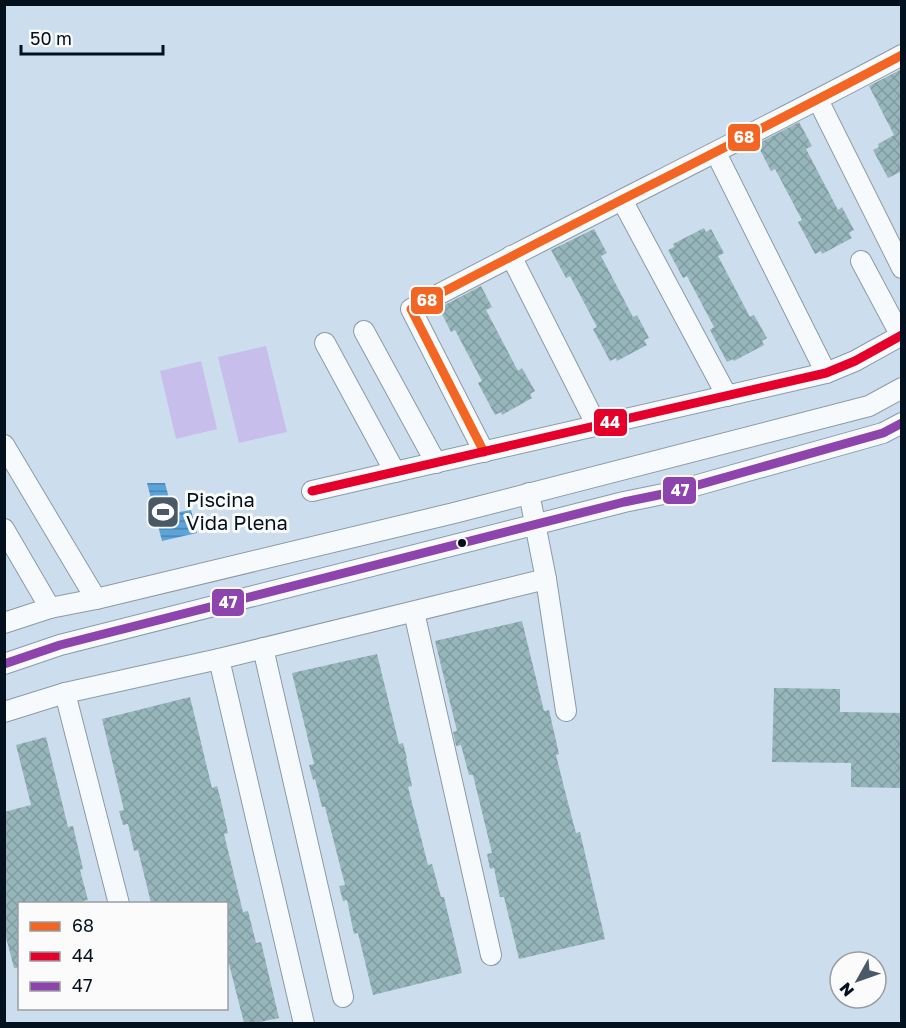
<svg xmlns="http://www.w3.org/2000/svg" width="906" height="1028" viewBox="0 0 906 1028" font-family="'Golos Text',sans-serif">
<style>
.green{fill:#c7beeb}
.water{fill:url(#water-rules)}
.building{fill:url(#building-cross-hatch)}
.lines{fill:none;stroke-linecap:round;stroke-linejoin:round}
.minor-casing{stroke:#8b9aa8;stroke-width:22}
.minor{stroke:#f7fafc;stroke-width:20}
.bus-1-casing{stroke:#fbfbfb;stroke-width:14}
.bus-2-casing{stroke:#fbfbfb;stroke-width:14}
.bus-3-casing{stroke:#fbfbfb;stroke-width:14}
.bus-1{stroke:#f26522;stroke-width:9}
.bus-2{stroke:#e4002b;stroke-width:9}
.bus-3{stroke:#8e44ad;stroke-width:9}
.bus-dot{fill:#03111e;stroke:#fbfbfb;stroke-width:2}
.labels{text-anchor:middle;stroke-width:6;stroke-linejoin:round;paint-order:stroke}
.poi-label{font-size:20px;fill:#03111e;stroke:#fbfbfb;text-anchor:start}
.line-badge{stroke:#fbfbfb;stroke-width:2}
.badge-label{font-size:16px;text-anchor:middle;font-weight:bold;fill:#fff}
</style>
<defs>
<pattern id="water-rules" width="6" height="5" patternUnits="userSpaceOnUse" patternTransform="scale(1.5)"><rect width="6" height="5" fill="#5ca3d9"/><path d="M0 2.5h6" fill="none" stroke="#4a83af"/></pattern>
<pattern id="building-cross-hatch" width="8" height="8" patternUnits="userSpaceOnUse" patternTransform="scale(1.5)"><rect width="8" height="8" fill="#96b6bb"/><path d="M0 0l8 8M0 8l8-8" fill="none" stroke="#809ba0"/></pattern>
</defs>
<rect width="100%" height="100%" fill="#ccdeee"/>
<!-- green -->
<g class="green">
<path d="M266,346l21,86 -48,11 -21,-86z"/>
<path d="M201,361l16,68 -41,10 -16,-68z"/>
</g>
<!-- water -->
<path class="water" d="M165,483l8,30 18,-3 6,23 -35,8 -15,-58z"/>
<!-- building -->
<g class="building">
<path d="M902,69v102l-14,7 -15,-28 6,-3 -1,-3 16,-9 -25,-49z"/>
<path d="M799,122l13,24 -6,3 32,61 4,-3 12,23 -5,3 3,5 -30,16 -1,-3 -6,3 -17,-32 4,-2 -27,-51 -4,2 -14,-27z"/>
<path d="M704,228l2,4 5,-3 13,24 -6,3 32,61 4,-2 13,23 -5,3 2,4 -30,16 -1,-2 -6,3 -17,-32 4,-3 -27,-51 -4,2 -15,-28 6,-3 -1,-3z"/>
<path d="M594,229l13,24 -6,3 32,61 4,-2 12,23 -5,2 3,5 -30,16 -1,-3 -6,3 -17,-32 4,-2 -27,-51 -4,2 -15,-28z"/>
<path d="M481,286l11,21 -6,3 32,61 4,-3 13,23 -5,3 2,4 -30,17 -1,-3 -6,3 -17,-32 4,-2 -27,-51 -4,2 -12,-24z"/>
<path d="M522,621l22,90 5,-1 10,44 -3,1 11,44 9,34 4,-1 25,107 -86,20 -15,-62h-4l-6,-29 -4,1 -3,-15 5,-1 -19,-78h-4l-8,-30 -5,1 -3,-14 4,-1 -22,-90z"/>
<path d="M377,654l22,90 4,-1 4,15h-1l6,28 -4,1 20,78 4,-1 9,33h3l18,76 -89,22 -15,-62 -4,1 -7,-34 -4,1 -4,-15 6,-1 -20,-78h-3l-7,-28 -2,1 -4,-15 5,-1 -22,-91z"/>
<path d="M774,688l66,1v23l62,1v75l-51,-1v-24l-79,-1z"/>
<path d="M190,697l22,91 5,-2 4,15 7,32 -4,1 19,78 5,-1 8,32 5,-1 18,76 -24,5h-11l-15,-59 -3,1v-62h-75l-13,-53 -4,1 -6,-27 -5,1 -4,-14 5,-1 -22,-91z"/>
<path d="M46,737l22,90 5,-1 10,43 -3,1 8,30 -6,1 1,2h-63v64l-6,1 -10,-38v-118l27,-7 -15,-60z"/>
</g>
<g class="lines">
<defs>
<g id="minor">
<path d="M818,100l84,168"/>
<path d="M716,153l110,220"/>
<path d="M622,200l105,196"/>
<path d="M511,256l86,170"/>
<path d="M861,261l40,75"/>
<path d="M364,331l72,132"/>
<path d="M325,343l70,129"/>
<path d="M4,445l92,154"/>
<path d="M484,452l-73,-143c162,-86 328,-167 491,-254"/>
<path d="M312,491l514,-118 29,-12 47,-26"/>
<path d="M529,493l17,86 20,132"/>
<path d="M4,529l46,79"/>
<path d="M414,612l77,343"/>
<path d="M4,623l46,-15 46,-9 358,-86 415,-107 33,-18"/>
<path d="M263,648l80,349"/>
<path d="M219,659l85,365"/>
<path d="M4,664l56,-19 564,-143 49,-10 210,-59 19,-10"/>
<path d="M65,693l54,211"/>
<path d="M4,712l61,-19 154,-34 327,-80"/>
</g>
</defs>
<!-- minor casing -->
<use href="#minor" class="minor-casing"/>
<!-- minor -->
<use href="#minor" class="minor"/>
<defs>
<path id="bus-1" d="M484,452l-73,-143c162,-86 328,-167 491,-254"/>
<path id="bus-2" d="M312,491l514,-118 29,-12 47,-26"/>
<path id="bus-3" d="M4,664l56,-19 564,-143 49,-10 210,-59 19,-10"/>
</defs>
<!-- bus-1 casing -->
<use href="#bus-1" class="bus-1-casing"/>
<!-- bus-2 casing -->
<use href="#bus-2" class="bus-2-casing"/>
<!-- bus-3 casing -->
<use href="#bus-3" class="bus-3-casing"/>
<!-- bus-1 -->
<use href="#bus-1" class="bus-1"/>
<!-- bus-2 -->
<use href="#bus-2" class="bus-2"/>
<!-- bus-3 -->
<use href="#bus-3" class="bus-3"/>
</g>
<!-- icons -->
<defs>
<symbol id="stadium-square" viewBox="-11 -11 22 22"><rect x="-9" y="-9" width="18" height="18" rx="4" fill="#495967" stroke="#fbfbfb"/><path d="M0-5a6.5 5 0 1 0 0 10a6.5 5 0 1 0 0-10ZM-3.5-1.8h7v3.6h-7Z" fill="#fff"/></symbol>
</defs>
<g fill-rule="evenodd">
<use href="#stadium-square" x="144" y="493" width="38" height="38"/>
</g>
<!-- markers -->
<circle class="bus-dot" cx="462" cy="543" r="5"/>
<g class="labels">
<!-- poi labels -->
<g class="poi-label">
<text x="186" y="507">Piscina<tspan x="186" dy="23">Vida Plena</tspan></text>
</g>
</g>
<g class="line-badge">
<rect x="727" y="123" width="34" height="29" rx="6" fill="#f26522"/>
<rect x="410" y="286" width="34" height="29" rx="6" fill="#f26522"/>
<rect x="593" y="408" width="35" height="29" rx="6" fill="#e4002b"/>
<rect x="662" y="476" width="35" height="29" rx="6" fill="#8e44ad"/>
<rect x="211" y="588" width="34" height="29" rx="6" fill="#8e44ad"/>
</g>
<g class="badge-label">
<text x="744" y="143">68</text>
<text x="427" y="306">68</text>
<text x="610" y="428">44</text>
<text x="680" y="496">47</text>
<text x="228" y="608">47</text>
</g>
<!-- border -->
<rect width="906" height="1028" fill="none" stroke="#03111e" stroke-width="12"/>
<!-- legend -->
<rect x="18" y="902" width="210" height="108" fill="#fbfbfb" stroke="#989da3" stroke-width="1.5"/>
<rect x="30" y="922" width="30" height="9" fill="#f26522" stroke="#989da3" stroke-width="1.5"/>
<text x="72" y="932" font-size="18" fill="#03111e">68</text>
<rect x="30" y="952" width="30" height="9" fill="#e4002b" stroke="#989da3" stroke-width="1.5"/>
<text x="72" y="962" font-size="18" fill="#03111e">44</text>
<rect x="30" y="982" width="30" height="9" fill="#8e44ad" stroke="#989da3" stroke-width="1.5"/>
<text x="72" y="992" font-size="18" fill="#03111e">47</text>
<!-- north arrow -->
<g transform="translate(858 980) rotate(230)"><circle r="28" fill="#fbfbfb" stroke="#989da3" stroke-width="1.5"/>
<path d="M0-4.5L10 22L0 15L-10 22Z" fill="#495967"/>
<text y="-9" font-size="16" font-weight="bold" text-anchor="middle" fill="#03111e">N</text>
</g>
<!-- scale -->
<path d="M21 45v9h142v-9" fill="none" stroke="#03111e" stroke-width="3"/>
<text x="30" y="45" font-size="18" fill="#03111e" stroke="#fbfbfb" stroke-width="4.5" paint-order="stroke">50 m</text>
</svg>
